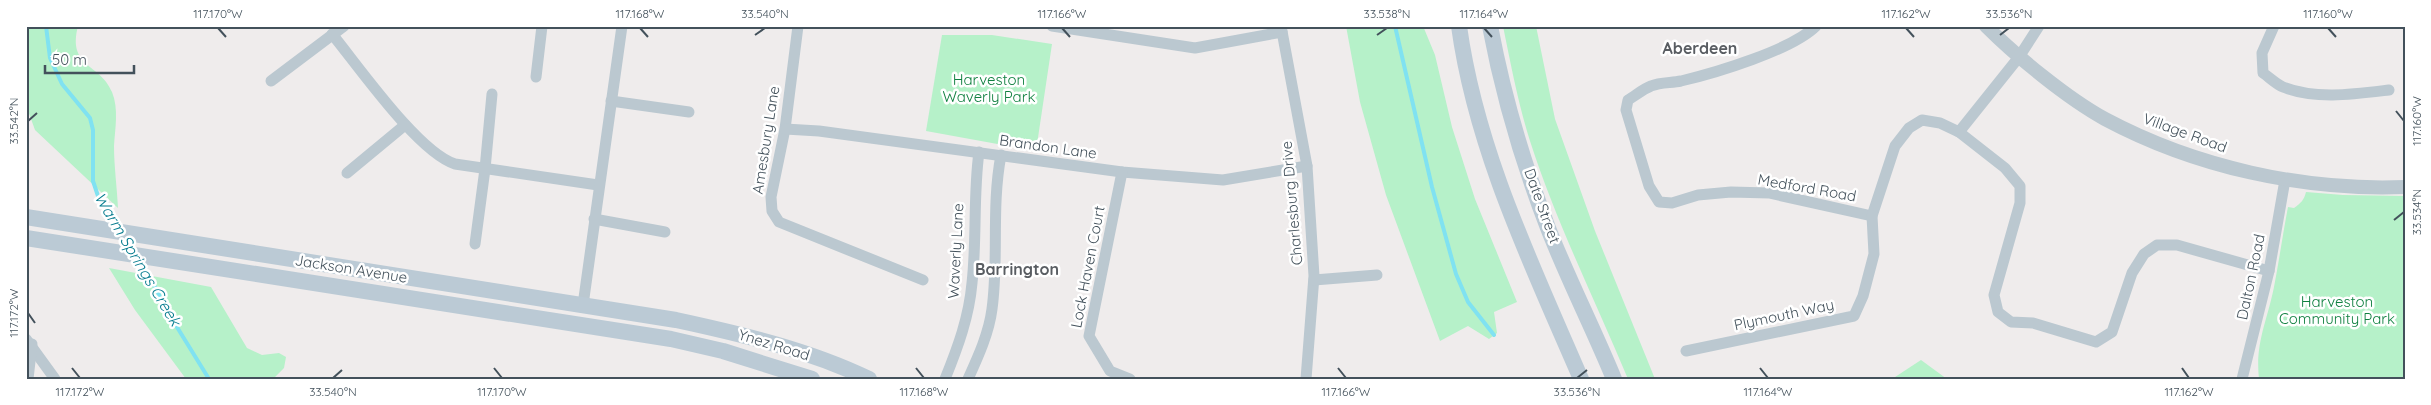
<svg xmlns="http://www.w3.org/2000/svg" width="2431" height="405" viewBox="0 0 2431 405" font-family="Quicksand,sans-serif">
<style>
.green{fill:#b6f1c9}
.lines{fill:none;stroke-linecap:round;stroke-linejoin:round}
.stream{stroke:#80e2f1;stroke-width:4}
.minor{stroke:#bbc8d0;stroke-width:11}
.tertiary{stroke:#bbc8d0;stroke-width:14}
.secondary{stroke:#bbcad5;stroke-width:16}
.ticks{fill:none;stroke:#43515b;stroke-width:2}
.labels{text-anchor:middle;stroke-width:5;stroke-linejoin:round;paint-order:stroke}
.park-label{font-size:15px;fill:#108040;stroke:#fff}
.street-label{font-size:15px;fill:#43515b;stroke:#fff}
.neighbourhood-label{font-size:16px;font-weight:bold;fill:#595d62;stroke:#fff}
.water-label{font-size:16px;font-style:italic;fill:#067c8f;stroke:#fff}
.neatline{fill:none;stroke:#43515b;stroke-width:2}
.ticks-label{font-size:12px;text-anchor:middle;fill:#43515b}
</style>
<rect width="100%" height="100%" fill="#efecec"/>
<!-- green -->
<g class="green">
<path d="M26,26h52c-11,42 22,37 34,66 7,17 3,37 2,54 0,20 3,41 4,62l-83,-78 -9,-25z"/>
<path d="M1346,26h77l12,29 17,72 23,72 42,103 -23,10 3,21 -8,6 -21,-13 -28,15 -54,-146 -26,-93z"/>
<path d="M1503,26h33l19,93 40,112 60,148h-27c-33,-79 -72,-157 -98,-238 -12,-38 -19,-76 -27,-115z"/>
<path d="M942,35h50l60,9 -16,107 -110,-20z"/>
<path d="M2306,192l37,3 62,1v183h-146c-4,-36 8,-57 15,-92 5,-26 9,-54 14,-80l6,1c7,-5 10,-8 12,-16z"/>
<path d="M109,268l102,19 36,61 15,7 17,-2 7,4 -2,11 -11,11h-87l-51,-69z"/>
<path d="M1921,360l26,19h-55z"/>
</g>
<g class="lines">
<!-- stream -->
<g class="stream">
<path d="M46,26l4,32 12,26 28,34 3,12v51l6,18 22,28"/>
<path d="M1395,26l37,161 24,87 12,28 26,33"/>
<path d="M141,261l31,58 37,60"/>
</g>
<!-- minor -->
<g class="minor">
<path d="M798,26l-13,103 -14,68 1,14 7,11 144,58"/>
<path d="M1052,26l143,22 87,-16"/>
<path d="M1281,26l26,140 7,110 -8,103"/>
<path d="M1816,26c-24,24 -101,47 -135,55 -10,2 -21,1 -30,5 -8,3 -16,10 -23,14l-2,10 23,76 10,16 13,1 26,-8 33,-3 38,1 103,23"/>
<path d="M2274,26l-12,27 1,20c6,4 13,11 20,14 32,13 73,7 106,3"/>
<path d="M332,34c27,33 86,118 123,130l143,21"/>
<path d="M536,77l6,-51"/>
<path d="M271,81l73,-55"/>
<path d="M611,101l78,11"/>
<path d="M785,129l34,2 303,41 101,8 84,-14"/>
<path d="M1959,132l60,-75 20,-31"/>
<path d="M1122,172l-33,164 21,35 20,8"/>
<path d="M347,173l58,-48"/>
<path d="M594,219l71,13"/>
<path d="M475,244l10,-75 7,-75"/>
<path d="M1314,280l63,-5"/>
<path d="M583,305l39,-279"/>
<path d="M26,339l29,40"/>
<path d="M1686,351l168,-35 9,-20 11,-42 -2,-38 23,-70 14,-18 13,-8 18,3 19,9 46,36 15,18v17l-26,92 4,17 13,10 22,1 63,19 16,-10 20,-59 12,-19 13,-9h20l92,26"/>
<path d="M28,379l4,-35"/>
<path d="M945,379c13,-32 24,-62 27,-96 5,-44 1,-87 7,-131"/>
<path d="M968,379c10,-22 21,-46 24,-70 7,-51 -1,-101 9,-154"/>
<path d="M2242,379l27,-108 16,-91"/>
</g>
<!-- tertiary -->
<path class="tertiary" d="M1986,26c31,31 81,72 119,93 90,48 198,72 300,68"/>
<!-- secondary -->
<g class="secondary">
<path d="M1459,26c17,124 73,239 122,353"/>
<path d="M1490,26c13,69 33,137 58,202 20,51 45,100 66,151"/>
<path d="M26,217l650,103c65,14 133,30 193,59"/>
<path d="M26,238l645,101 52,12 89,28"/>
</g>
</g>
<!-- ticks -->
<path class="ticks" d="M218,28l8,9M640,28l8,9M1062,28l8,9M1484,28l8,9M1906,28l8,9M2328,28l8,9M755,35l10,-7M1377,35l10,-7M2000,35l9,-7M2396,111l8,10M28,121l9,-8M2394,220l10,-8M28,313l7,10M72,368l8,10M494,368l8,10M916,368l8,10M1338,368l8,10M1760,368l8,10M2182,368l7,10M333,378l9,-8M1577,378l10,-8"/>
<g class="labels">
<!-- park labels -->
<g class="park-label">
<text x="989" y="85">Harveston<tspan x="989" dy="17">Waverly Park</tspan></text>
<text x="2337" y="307">Harveston<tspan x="2337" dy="17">Community Park</tspan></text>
</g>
<!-- street labels -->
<g class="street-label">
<text transform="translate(2185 133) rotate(20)" y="5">Village Road</text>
<text transform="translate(766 140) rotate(-81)" y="5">Amesbury Lane</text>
<text transform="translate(1048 147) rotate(8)" y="5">Brandon Lane</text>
<text transform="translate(1807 188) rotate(10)" y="5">Medford Road</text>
<text transform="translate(1292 203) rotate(-95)" y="5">Charlesburg Drive</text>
<text transform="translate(1542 206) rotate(70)" y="5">Date Street</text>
<text transform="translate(956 251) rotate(-87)" y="5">Waverly Lane</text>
<text transform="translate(1088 267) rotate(-79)" y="5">Lock Haven Court</text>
<text transform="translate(351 269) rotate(9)" y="5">Jackson Avenue</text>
<text transform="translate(2251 277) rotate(-78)" y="5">Dalton Road</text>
<text transform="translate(1784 315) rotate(-12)" y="5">Plymouth Way</text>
<text transform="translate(774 345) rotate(17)" y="5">Ynez Road</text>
</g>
<!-- neighbourhood labels -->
<g class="neighbourhood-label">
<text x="1700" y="54">Aberdeen</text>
<text x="1017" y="275">Barrington</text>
</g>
<!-- water labels -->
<g class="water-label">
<text transform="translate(138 259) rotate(59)" y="6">Warm Springs Creek</text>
</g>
</g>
<!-- border -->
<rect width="2431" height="405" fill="none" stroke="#ffffff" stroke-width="55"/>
<!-- scale -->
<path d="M45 65v8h89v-8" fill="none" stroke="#43515b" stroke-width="2.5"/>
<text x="52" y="65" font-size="15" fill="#43515b" stroke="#ffffff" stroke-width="4" paint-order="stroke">50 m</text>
<rect x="28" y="28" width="2376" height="350" class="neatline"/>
<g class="ticks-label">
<text x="218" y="18">117.170°W</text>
<text x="640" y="18">117.168°W</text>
<text x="765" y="18">33.540°N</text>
<text x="1062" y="18">117.166°W</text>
<text x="1387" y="18">33.538°N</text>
<text x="1484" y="18">117.164°W</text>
<text x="1906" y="18">117.162°W</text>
<text x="2009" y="18">33.536°N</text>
<text x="2328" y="18">117.160°W</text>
<text transform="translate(14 121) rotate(-90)" y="4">33.542°N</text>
<text transform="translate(2417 121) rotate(-90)" y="4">117.160°W</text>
<text transform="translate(2417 212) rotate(-90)" y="4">33.534°N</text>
<text transform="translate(14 313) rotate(-90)" y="4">117.172°W</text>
<text x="80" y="396">117.172°W</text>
<text x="333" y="396">33.540°N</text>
<text x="502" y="396">117.170°W</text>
<text x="924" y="396">117.168°W</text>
<text x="1346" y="396">117.166°W</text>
<text x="1577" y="396">33.536°N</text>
<text x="1768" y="396">117.164°W</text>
<text x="2189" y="396">117.162°W</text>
</g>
</svg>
